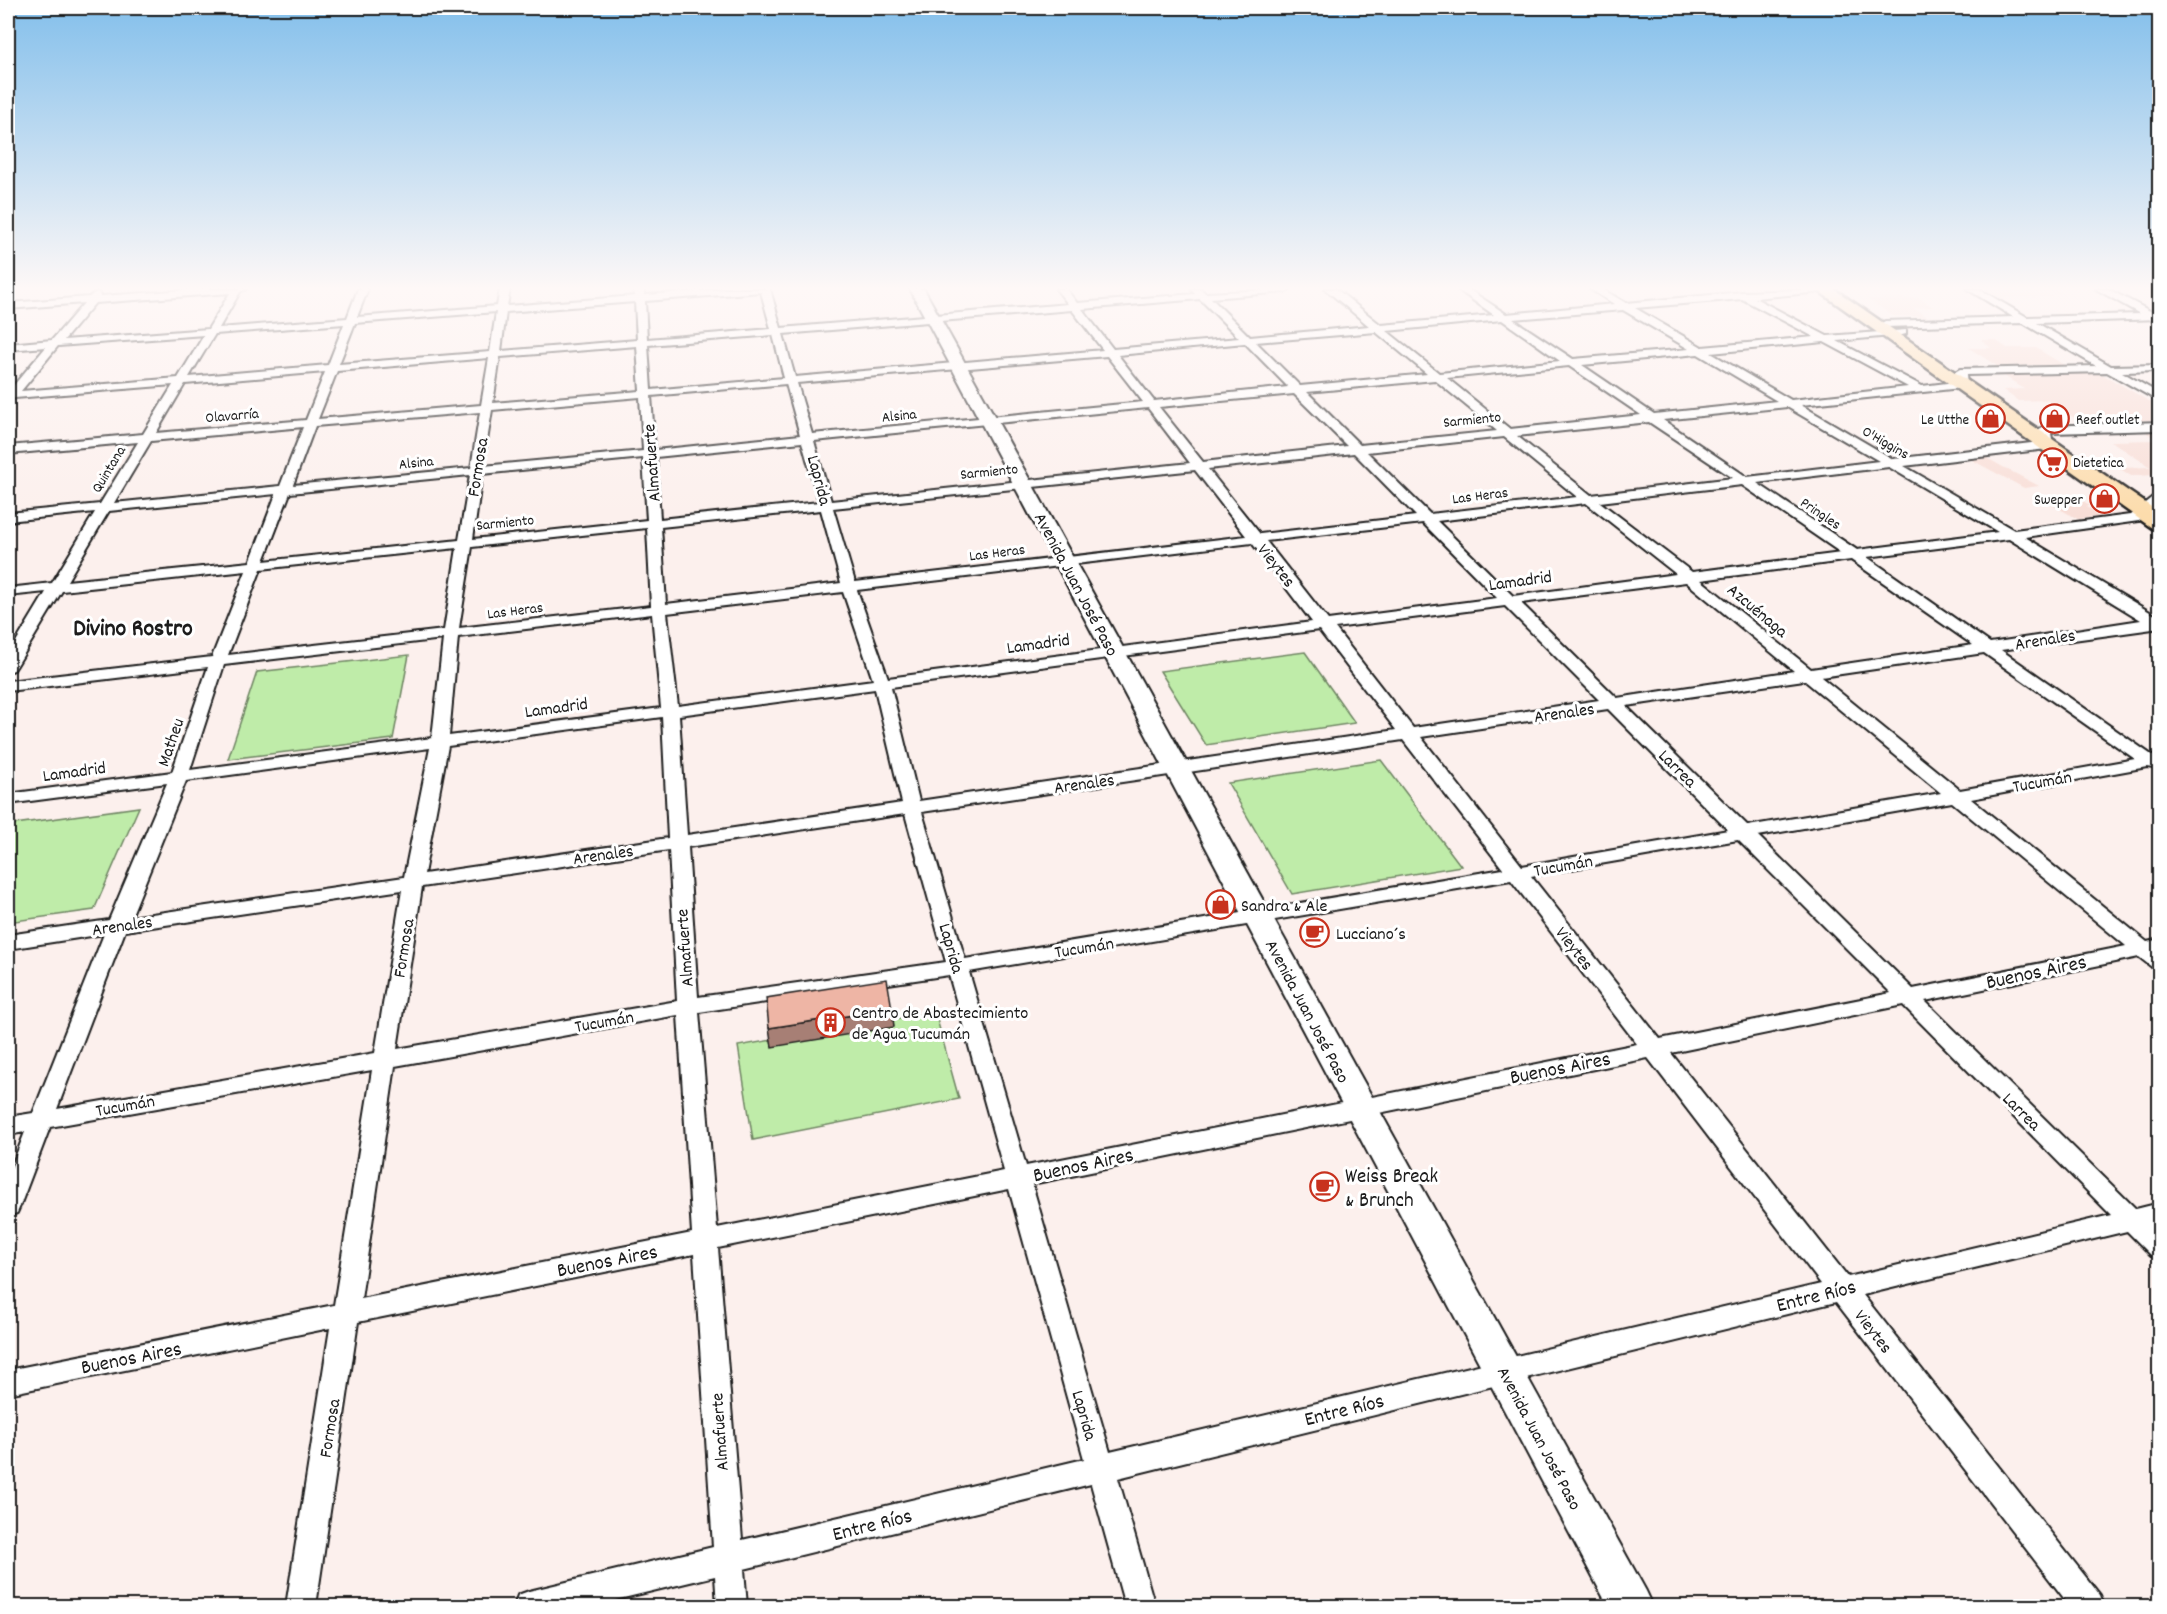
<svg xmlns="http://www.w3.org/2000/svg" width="2167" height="1614" viewBox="0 0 2167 1614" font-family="Dekko,sans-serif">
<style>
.built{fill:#f8ded7}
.green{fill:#bfeca9;stroke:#6e8462;stroke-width:1.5}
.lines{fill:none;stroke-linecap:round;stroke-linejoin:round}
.street-casing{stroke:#1c1c1c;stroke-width:4}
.secondary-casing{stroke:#1c1c1c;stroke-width:4}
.primary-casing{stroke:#1c1c1c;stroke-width:5}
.street{fill:#fff;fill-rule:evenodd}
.secondary{fill:#fff;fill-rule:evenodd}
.primary{fill:#fcdcac;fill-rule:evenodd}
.shaded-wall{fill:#a77f74;stroke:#1c1c1c;stroke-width:1.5}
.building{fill:#eeb5a5;stroke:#1c1c1c;stroke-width:1.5}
.labels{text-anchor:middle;stroke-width:6;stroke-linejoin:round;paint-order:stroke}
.far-street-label{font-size:15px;fill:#1c1c1c;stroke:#fff}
.far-poi-label{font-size:15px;fill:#1c1c1c;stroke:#fff;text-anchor:end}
.street-label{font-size:18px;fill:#1c1c1c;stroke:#fff}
.poi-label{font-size:18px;fill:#1c1c1c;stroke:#fff;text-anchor:start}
.near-street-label{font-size:21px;fill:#1c1c1c;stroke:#fff}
.near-poi-label{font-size:21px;fill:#1c1c1c;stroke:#fff;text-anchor:start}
.district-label{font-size:24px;font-weight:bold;fill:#1c1c1c;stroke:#fff}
</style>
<rect width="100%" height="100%" fill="#fcf0ed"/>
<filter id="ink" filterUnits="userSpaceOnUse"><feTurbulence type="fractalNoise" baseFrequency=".0167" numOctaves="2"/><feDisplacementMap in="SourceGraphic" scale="12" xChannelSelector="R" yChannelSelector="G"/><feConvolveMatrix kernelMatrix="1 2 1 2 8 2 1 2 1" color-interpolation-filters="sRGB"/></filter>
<g filter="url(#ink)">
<!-- built -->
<g class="built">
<path d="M1985,289h69l9,5h-15l5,3 -53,1z"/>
<path d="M1919,298l14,9 -20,1 15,9 -35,-1 -25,-17z"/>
<path d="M1981,340h14l12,8h29l28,17 -67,1 -28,-18h22z"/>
<path d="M2097,371l62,36v13l-80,1 -32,-21 -29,1 -15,-11 21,-1 -24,-16z"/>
<path d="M2143,430h16v45l-28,1 -12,-8 31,-1 -39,-26 46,-1z"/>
<path d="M1985,457l18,10 36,19 -15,2 -54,-29z"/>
<path d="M2077,498l13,7 -3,2 17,9 -26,3 -31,-17z"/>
</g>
<!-- green -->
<g class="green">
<path d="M1305,652l50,71 -149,22 -46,-74z"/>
<path d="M409,655l-16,84 -165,20 29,-87z"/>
<path d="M1381,760l80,106 -169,28 -64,-111z"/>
<path d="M139,807l-45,103 -86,12v-97z"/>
<path d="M935,1012l24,87 -206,41 -15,-94z"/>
</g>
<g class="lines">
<defs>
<path id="street" d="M203,289h43l-6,3 -21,36 128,-10 11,-29h10l-11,28 140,-11 3,-17h10l-3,17 128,-10 -1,-7h10v6l82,-6h44l11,39 287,-24 -12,-15h10l11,14 118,-9 -4,-5h10l4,4 85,-4 -5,3 -74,6 39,39 119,-11 -44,-37h11l45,36 113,-10 -37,-26h11l38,25 108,-10 -24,-15h12l24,14 116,-11 84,-3 -5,3 -66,6 72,38 79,-6v4l-4,1 -65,6 85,45 33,-4v-10l5,-3 136,-3 -73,-43 -138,4 -5,-3 5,-3 128,-4 -46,-28h12l48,28 113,-3 -44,-25h12l46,24h6v6l-123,4 74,43 49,-1v6l-38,1 38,22v8l-53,-30 -141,3 1,10 -6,3 -160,17 92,54 147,-17 -2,-12 6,-4 116,-4v8l-109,3 2,12 -6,4 -143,17 110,64 116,-15 30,-24v11l-21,19 -114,16 135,81v10l-159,22 152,106 7,-1v14l-13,-2 -176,32 176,143 13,-3v31l-7,-2 -14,-11 -214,44 211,208 24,-6v20l-7,2 7,6v27l-9,-3 -24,-24 -264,64 237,300 4,11h-34l-234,-304 -718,176 37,128h-30l-34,-122 -347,85 3,37h-30l-2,-30 -125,30h-76l4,-11 11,-4 184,-44 -19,-293 -336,68 -42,284h-30l44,-278 -322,66v-24l326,-65 38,-235 -322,57 -30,79 -3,7 -9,3v-40l17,-44 -17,3v-18l25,-4 71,-179 -96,15v-14l101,-15 58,-137 -159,21v-10l164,-22 36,-105 -200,24v-10l204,-24 34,-86 -184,20 -46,76 -2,3 -6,2v-17l38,-63 -38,4v-8l44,-5 43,-71 -87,9v-8l92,-9 38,-62 -130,12v-8l135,-12 30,-49 -158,13 -7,4v-10l38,-45 -38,3v-6l44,-4 32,-37 -76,6v-6l81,-6 7,-5 3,1 1,3zM761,292l10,37 -124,10 -2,-38zM230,293l-22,36 -144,11 31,-37zM1200,299l39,39 -126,11 -31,-40zM1742,299l72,38 -112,10 -67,-39zM635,302l2,38 -136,11 5,-39zM1072,310l31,40 -308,27 -12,-43zM1623,310l66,39 -116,10 -60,-40zM496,312l-6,40 -151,12 16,-41zM1502,320l58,41 -121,12 -52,-42zM344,324l-16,41 -139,12 26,-43zM1376,332l51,42 -127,12 -44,-44zM204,335l-26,43 -157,13 37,-45zM773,335l11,43 -133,12 -3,-45zM1824,342l84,45 -117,13 -80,-47zM1245,343l43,44 -134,14 -36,-46zM637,346l3,45 -147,12 7,-46zM1698,354l79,47 -123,13 -72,-49zM1107,356l36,46 -331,32 -15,-51zM489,358l-8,47 -163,14 19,-48zM1569,366l72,49 -131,14 -63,-51zM325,372l-19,48 -150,13 29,-49zM1435,380l62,51 -137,14 -53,-53zM786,384l14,51 -145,15 -4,-54zM1294,394l53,52 -144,16 -44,-55zM640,397l3,54 -160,15 9,-56zM1787,407l92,54 -132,16 -84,-57zM1148,408l42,55 -359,38 -17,-60zM480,412l-9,56 -178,17 22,-59zM1649,422l84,56 -142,17 -74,-59zM303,427l-23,59 -166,17 37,-62zM1504,437l73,60 -147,17 -63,-62zM802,442l17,60 -159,17 -4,-62zM1354,453l62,63 -156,18 -52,-65zM643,458l4,62 -174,19 9,-65zM1889,467l109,65 -141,18 -100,-67zM1195,470l51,66 -391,46 -22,-74zM470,475l-11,65 -195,21 26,-68zM1742,485l99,68 -149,19 -92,-70zM276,494l-26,68 -183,19 42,-70zM1586,503l90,71 -163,22 -76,-75zM821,510l20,73 -175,21 -5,-77zM1423,523l74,75 -169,22 -62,-79zM647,528l4,78 -192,22 13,-81zM2009,539l132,81 -151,23 -123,-86zM1252,543l60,79 -424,56 -31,-88zM457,548l-13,82 -216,25 33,-86zM1851,560l122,85 -162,24 -110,-89zM1686,582l108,89 -177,27 -96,-95zM843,592l30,88 -195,26 -11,-93zM1505,606l94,94 -186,28 -78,-100zM652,614l9,94 -212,28 9,-99zM1319,630l77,100 -477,71 -28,-114zM443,639l-11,99 -242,32 34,-105zM1984,653l151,106 -175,31 -139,-113zM1804,680l137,113 -193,33 -122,-120zM875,689l27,114 -215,32 -8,-120zM1608,709l120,121 -206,36 -101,-129zM662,717l6,121 -244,36 24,-128zM1403,740l100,129 -538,90 -43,-147zM430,748l-26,129 -273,40 55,-136zM1952,802l174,144 -213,43 -155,-153zM905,814l41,148 -248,35 -10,-150zM1738,840l153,153 -231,46 -129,-163zM669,850l8,151 -280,48 25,-162zM1511,880l126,164 -611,122 -57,-194zM402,890l-27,163 -318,56 68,-178zM949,975l55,196 -287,57 -18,-216zM1903,1005l208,210 -263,62 -177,-224zM678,1015l14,218 -331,66 34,-233zM1648,1058l173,226 -711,168 -78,-268zM1009,1189l75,270 -342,81 -24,-292z"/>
<path id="secondary" d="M910,289h14l722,1302 7,15h-45z"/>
<path id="primary" d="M1816,289h18l326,224v16l-8,-1z"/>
</defs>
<!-- street casing -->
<use href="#street" class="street-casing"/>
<!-- secondary casing -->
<use href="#secondary" class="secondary-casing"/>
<!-- primary casing -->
<use href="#primary" class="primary-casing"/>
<!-- street -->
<use href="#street" class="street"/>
<!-- secondary -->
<use href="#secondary" class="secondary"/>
<!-- primary -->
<use href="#primary" class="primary"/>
</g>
<!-- shaded-wall -->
<path class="shaded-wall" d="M892,1009l2,18 -122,20 -3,-19z"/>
<!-- building -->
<path class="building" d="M887,979l5,30 -123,19 -3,-30z"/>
</g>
<!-- sky -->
<linearGradient id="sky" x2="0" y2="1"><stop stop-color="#83bfeb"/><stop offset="0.56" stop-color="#fef8f7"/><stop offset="1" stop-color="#fef8f7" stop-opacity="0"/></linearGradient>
<rect width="2167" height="515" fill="url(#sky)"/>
<!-- icons -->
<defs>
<symbol id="shop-ring" viewBox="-11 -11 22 22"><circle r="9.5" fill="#fff" stroke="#c8321e" stroke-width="1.5"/><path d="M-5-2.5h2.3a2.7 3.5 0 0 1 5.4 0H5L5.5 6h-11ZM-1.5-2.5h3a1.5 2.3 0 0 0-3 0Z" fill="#c8321e"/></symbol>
<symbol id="supermarket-ring" viewBox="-11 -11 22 22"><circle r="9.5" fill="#fff" stroke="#c8321e" stroke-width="1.5"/><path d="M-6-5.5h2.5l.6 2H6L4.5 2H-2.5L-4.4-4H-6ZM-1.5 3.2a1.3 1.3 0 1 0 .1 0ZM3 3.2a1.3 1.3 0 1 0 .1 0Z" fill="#c8321e"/></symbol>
<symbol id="cafe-ring" viewBox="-11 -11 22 22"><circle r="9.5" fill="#fff" stroke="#c8321e" stroke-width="1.5"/><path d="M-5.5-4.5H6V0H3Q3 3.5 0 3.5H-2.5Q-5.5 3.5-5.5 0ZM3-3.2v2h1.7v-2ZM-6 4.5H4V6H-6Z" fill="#c8321e"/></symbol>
<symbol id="building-ring" viewBox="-11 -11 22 22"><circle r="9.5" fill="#fff" stroke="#c8321e" stroke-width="1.5"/><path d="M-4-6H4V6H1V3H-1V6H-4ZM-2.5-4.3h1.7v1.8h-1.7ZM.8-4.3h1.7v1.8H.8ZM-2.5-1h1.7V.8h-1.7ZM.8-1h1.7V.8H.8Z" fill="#c8321e"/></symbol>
</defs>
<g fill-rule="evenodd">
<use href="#shop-ring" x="1974" y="402" width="33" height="33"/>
<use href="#shop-ring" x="2038" y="402" width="33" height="33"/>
<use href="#supermarket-ring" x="2036" y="446" width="33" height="33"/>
<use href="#shop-ring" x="2088" y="482" width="33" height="33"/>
<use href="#shop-ring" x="1204" y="888" width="33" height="33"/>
<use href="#cafe-ring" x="1298" y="916" width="33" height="33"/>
<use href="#building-ring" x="814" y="1006" width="33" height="33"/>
<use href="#cafe-ring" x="1308" y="1170" width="33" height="33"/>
</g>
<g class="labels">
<!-- far-street labels -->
<g class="far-street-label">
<text transform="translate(232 415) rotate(-5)" y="5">Olavarría</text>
<text transform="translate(899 415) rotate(-6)" y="5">Alsina</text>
<text transform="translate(1472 419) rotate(-6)" y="5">Sarmiento</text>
<text transform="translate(1886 442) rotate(30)" y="5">O'Higgins</text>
<text transform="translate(416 462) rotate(-6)" y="5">Alsina</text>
<text transform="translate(108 469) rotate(-59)" y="5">Quintana</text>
<text transform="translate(989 471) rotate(-6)" y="5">Sarmiento</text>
<text transform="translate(1480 495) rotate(-7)" y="5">Las Heras</text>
<text transform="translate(1821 513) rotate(34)" y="5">Pringles</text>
<text transform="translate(505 522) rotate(-6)" y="5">Sarmiento</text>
<text transform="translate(997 552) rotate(-7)" y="5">Las Heras</text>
<text transform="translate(515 610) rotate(-7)" y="5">Las Heras</text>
</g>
<!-- far-poi labels -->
<g class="far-poi-label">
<text x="1969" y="424">Le Utthe</text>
<text x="2076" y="424" text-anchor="start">Reef outlet</text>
<text x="2073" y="467" text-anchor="start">Dietetica</text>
<text x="2083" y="504">Swepper</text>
</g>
<!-- street labels -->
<g class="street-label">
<text transform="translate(651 463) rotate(-94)" y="6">Almafuerte</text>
<text transform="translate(477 467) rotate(-81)" y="6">Formosa</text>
<text transform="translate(820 480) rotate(75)" y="6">Laprida</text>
<text transform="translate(1277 565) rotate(52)" y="6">Vieytes</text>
<text transform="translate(1520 580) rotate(-8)" y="6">Lamadrid</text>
<text transform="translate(1077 584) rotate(62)" y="6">Avenida Juan José Paso</text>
<text transform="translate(1758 610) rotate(40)" y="6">Azcuénaga</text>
<text transform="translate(2045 639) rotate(-9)" y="6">Arenales</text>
<text transform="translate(1038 643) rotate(-8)" y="6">Lamadrid</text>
<text transform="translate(556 707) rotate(-8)" y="6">Lamadrid</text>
<text transform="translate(1564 712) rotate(-8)" y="6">Arenales</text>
<text transform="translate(170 742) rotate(-71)" y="6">Matheu</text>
<text transform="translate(1678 768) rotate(45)" y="6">Larrea</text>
<text transform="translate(74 771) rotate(-8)" y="6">Lamadrid</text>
<text transform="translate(2042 781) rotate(-10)" y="6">Tucumán</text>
<text transform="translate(1084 783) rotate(-8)" y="6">Arenales</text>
<text transform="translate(603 854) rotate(-8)" y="6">Arenales</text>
<text transform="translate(1563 865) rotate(-10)" y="6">Tucumán</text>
<text transform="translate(122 925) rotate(-8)" y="6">Arenales</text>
<text transform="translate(1084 947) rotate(-9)" y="6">Tucumán</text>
<text transform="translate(403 948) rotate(-81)" y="6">Formosa</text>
<text transform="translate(684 948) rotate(-94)" y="6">Almafuerte</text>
<text transform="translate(952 948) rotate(74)" y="6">Laprida</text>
<text transform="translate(1575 948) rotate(52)" y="6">Vieytes</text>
<text transform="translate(1308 1011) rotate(62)" y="6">Avenida Juan José Paso</text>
<text transform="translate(604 1021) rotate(-10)" y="6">Tucumán</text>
<text transform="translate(125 1105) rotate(-10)" y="6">Tucumán</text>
<text transform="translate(2022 1111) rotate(45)" y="6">Larrea</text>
<text transform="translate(1874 1331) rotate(52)" y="6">Vieytes</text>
<text transform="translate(1085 1415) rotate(74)" y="6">Laprida</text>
<text transform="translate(329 1428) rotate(-81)" y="6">Formosa</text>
<text transform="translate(719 1432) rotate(-94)" y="6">Almafuerte</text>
<text transform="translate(1540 1438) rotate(62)" y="6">Avenida Juan José Paso</text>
</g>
<!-- poi labels -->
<g class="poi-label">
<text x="1241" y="911">Sandra &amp; Ale</text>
<text x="1336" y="939">Lucciano´s</text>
<text x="852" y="1018">Centro de Abastecimiento<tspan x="852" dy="21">de Agua Tucumán</tspan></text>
</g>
<!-- near-street labels -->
<g class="near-street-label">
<text transform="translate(2036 971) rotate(-12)" y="7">Buenos Aires</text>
<text transform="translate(1560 1067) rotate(-11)" y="7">Buenos Aires</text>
<text transform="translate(1083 1164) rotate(-12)" y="7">Buenos Aires</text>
<text transform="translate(607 1260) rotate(-11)" y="7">Buenos Aires</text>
<text transform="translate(1816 1295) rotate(-14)" y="7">Entre Ríos</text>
<text transform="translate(131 1357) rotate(-11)" y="7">Buenos Aires</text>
<text transform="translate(1344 1409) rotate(-14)" y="7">Entre Ríos</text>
<text transform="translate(872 1524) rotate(-14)" y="7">Entre Ríos</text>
</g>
<!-- near-poi labels -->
<g class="near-poi-label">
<text x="1345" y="1182">Weiss Break<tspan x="1345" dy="24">&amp; Brunch</tspan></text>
</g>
<!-- district labels -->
<g class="district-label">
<text x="133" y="635">Divino Rostro</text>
</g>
</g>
<!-- margin -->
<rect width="2167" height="1614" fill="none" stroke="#fff" stroke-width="30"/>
<rect x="15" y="15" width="2137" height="1584" fill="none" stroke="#1c1c1c" stroke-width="2" filter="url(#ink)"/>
</svg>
